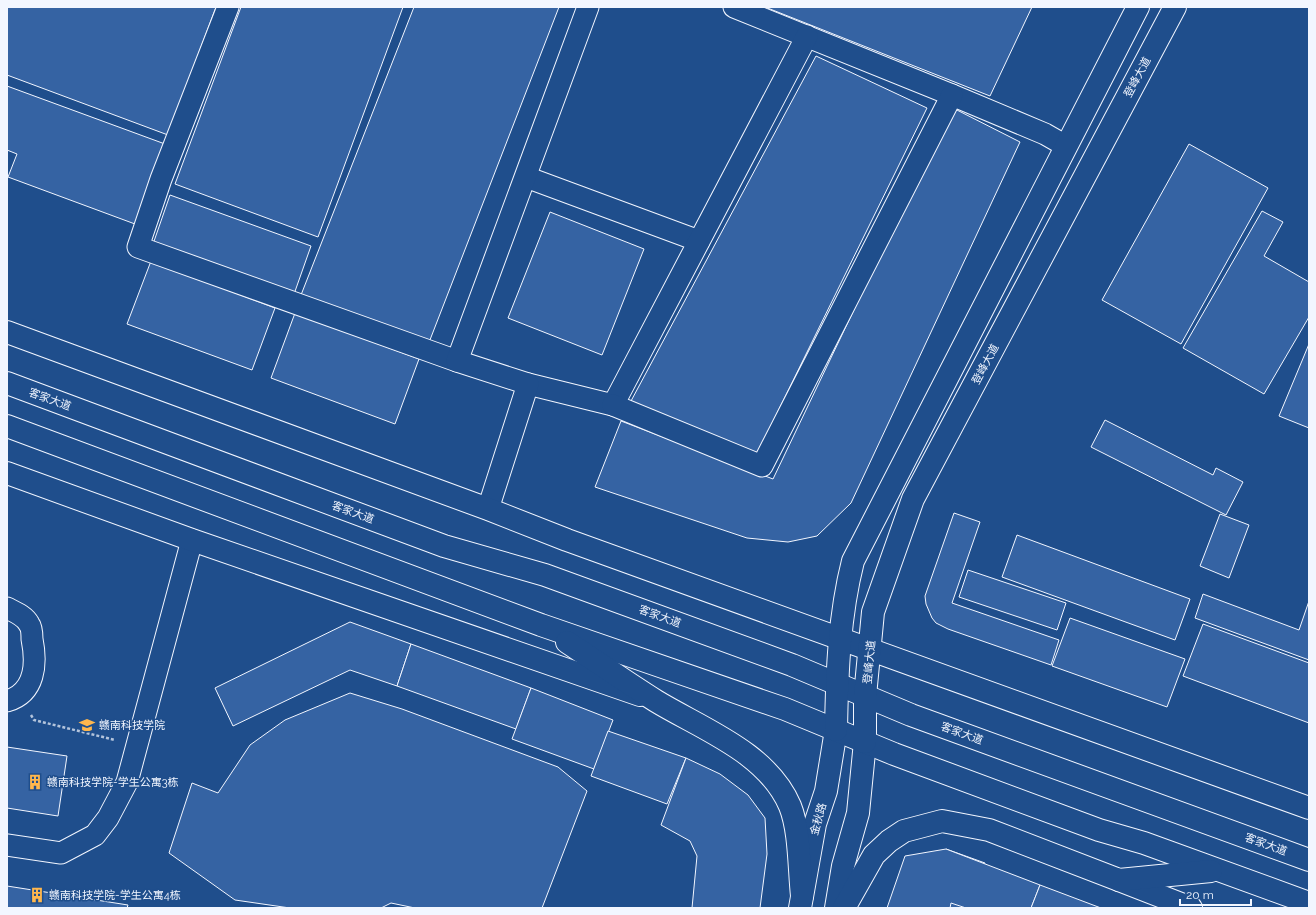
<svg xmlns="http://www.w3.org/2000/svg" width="1316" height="915" viewBox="0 0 1316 915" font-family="Raleway,'Noto Sans SC',sans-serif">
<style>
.building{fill:#3563a3;stroke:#f2f6ff}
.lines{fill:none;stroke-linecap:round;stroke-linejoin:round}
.street-casing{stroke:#f2f6ff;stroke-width:23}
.secondary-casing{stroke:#f2f6ff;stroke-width:24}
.primary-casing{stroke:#f2f6ff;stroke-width:24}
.path{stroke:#b3c4dc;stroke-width:2.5;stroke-dasharray:3 2;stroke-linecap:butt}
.street{stroke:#1f4e8c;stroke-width:21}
.secondary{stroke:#1f4e8c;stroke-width:22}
.primary{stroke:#1f4e8c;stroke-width:22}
.labels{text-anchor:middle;stroke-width:3;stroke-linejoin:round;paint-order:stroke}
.street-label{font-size:11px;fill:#f2f6ff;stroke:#1f4e8c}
.poi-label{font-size:11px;fill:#f2f6ff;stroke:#1f4e8c;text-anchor:start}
</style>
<rect width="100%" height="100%" fill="#1f4e8c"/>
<!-- building -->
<g class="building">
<path d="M7,7h209l-48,128 -161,-60z"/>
<path d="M241,7h162l-85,230 -143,-53z"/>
<path d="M414,7h145l-131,338 -127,-50z"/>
<path d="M765,7h267l-42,89z"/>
<path d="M816,56l111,52 -172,350 -124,-57z"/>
<path d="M7,86l158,58 -30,80 -127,-47 9,-23 -10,-4z"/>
<path d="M951,107l69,35 -169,361 -34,33 -29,6 -41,-4 -152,-51 26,-66 152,58z"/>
<path d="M1189,144l79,44 -87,156 -79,-44z"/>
<path d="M170,195l141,51 -18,51 -141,-50z"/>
<path d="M1262,211l21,11 -19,34 45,26v35l-45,77 -81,-46z"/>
<path d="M550,212l94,37 -42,106 -94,-37z"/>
<path d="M151,261l124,47 -23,62 -125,-46z"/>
<path d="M295,313l124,46 -24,65 -124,-46z"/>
<path d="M1309,344v84l-30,-12z"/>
<path d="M1105,420l108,55 3,-7 27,14 -17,33 -135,-68z"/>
<path d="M954,513l26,9 -28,81 107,37 -8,25 -103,-36 -12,-6 -4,-5 -6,-14 -1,-8z"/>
<path d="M1220,514l29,11 -20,53 -29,-12z"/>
<path d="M1017,535l173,64 -15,41 -173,-63z"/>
<path d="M968,570l98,33 -9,27 -98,-33z"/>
<path d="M1203,594l96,36 10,-29v59l-114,-42z"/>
<path d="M1070,618l115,41 -18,48 -115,-41z"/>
<path d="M350,622l61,22 -14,42 -47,-16 -117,56 -18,-38z"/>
<path d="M1203,624l106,39v60l-126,-47z"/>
<path d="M411,644l120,44 -15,41 -119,-43z"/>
<path d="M531,688l82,32 -19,49 -82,-30z"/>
<path d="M350,693l52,16 156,58 29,24 -45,117h-127l-24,-5 -10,5h-91l-55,-8 -66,-47 23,-70 26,10 32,-48 35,-25z"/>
<path d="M608,731l78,27 -19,46 -76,-28z"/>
<path d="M7,747l60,9 -9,60 -51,-8z"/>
<path d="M686,758l34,16 28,21 17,23 2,36 -7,54h-68l5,-52 -7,-15 -29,-16z"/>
<path d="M946,849l39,14 -17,45h-78l9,-25 30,11z"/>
<path d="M946,849l94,36 -9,23h-65l-15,-5 -1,5h-63l18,-52z"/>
<path d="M1040,885l61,23h-70z"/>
<path d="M7,886l121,19 -1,3h-120z"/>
</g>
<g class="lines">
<defs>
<g id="street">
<path d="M228,7l-67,172 -23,68 319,114"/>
<path d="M734,7l218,88 93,39 21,12"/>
<path d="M526,177l173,64"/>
<path d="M528,384l85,21 194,-369"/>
<path d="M613,405l149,61 190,-371"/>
<path d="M488,509l40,-125 -71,-23 131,-354"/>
<path d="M7,608c8,4 18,8 22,16 3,4 3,11 3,15 5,25 3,54 -25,62"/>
<path d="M7,845l54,8 34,-18 13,-17 19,-36 65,-242"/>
</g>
<g id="secondary">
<path d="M7,332l481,177 79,31 742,268"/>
<path d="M7,473l185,67 448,155"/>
<path d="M1119,880l72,28"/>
<path d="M800,908l15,-84 11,-33 10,-61"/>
<path d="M836,908l7,-42 15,-53 7,-71"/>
</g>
<g id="primary">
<path d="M7,383l437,163 101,29 247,90 119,50 398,145"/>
<path d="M7,426l534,199 244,84 109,45 205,76 45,13 165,60"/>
<path d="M567,642c30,20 59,40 89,59 46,28 111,51 134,105 10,25 9,62 12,90"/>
<path d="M836,730c1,-57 3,-114 17,-169l285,-554"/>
<path d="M865,742v-46l8,-84 40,-113 262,-492"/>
<path d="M844,908l30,-53 15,-14 15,-10 38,-10 47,9 130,50 92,-9"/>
</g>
</defs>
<!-- street casing -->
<use href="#street" class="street-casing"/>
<!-- secondary casing -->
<use href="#secondary" class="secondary-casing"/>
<!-- primary casing -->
<use href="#primary" class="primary-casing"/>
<!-- path -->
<path class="path" d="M31,715l3,5 81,20"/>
<!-- street -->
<use href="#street" class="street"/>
<!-- secondary -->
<use href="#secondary" class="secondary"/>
<!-- primary -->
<use href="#primary" class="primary"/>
</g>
<!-- icons -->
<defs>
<symbol id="university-bare" viewBox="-9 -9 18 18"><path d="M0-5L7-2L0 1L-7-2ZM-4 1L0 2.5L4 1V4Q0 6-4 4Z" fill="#ffb74d" stroke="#1f4e8c" stroke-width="2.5" paint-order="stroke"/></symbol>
<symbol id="building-bare" viewBox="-9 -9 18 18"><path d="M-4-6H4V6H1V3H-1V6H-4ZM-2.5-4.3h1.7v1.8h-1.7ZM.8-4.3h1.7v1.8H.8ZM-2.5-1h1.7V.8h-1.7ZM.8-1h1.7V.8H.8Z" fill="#ffb74d" stroke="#1f4e8c" stroke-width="2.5" paint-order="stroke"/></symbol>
</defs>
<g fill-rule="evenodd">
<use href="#university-bare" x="76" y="714" width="22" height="22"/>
<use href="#building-bare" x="24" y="771" width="22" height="22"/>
<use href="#building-bare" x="26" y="884" width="22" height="22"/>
</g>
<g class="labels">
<!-- street labels -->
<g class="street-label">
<text transform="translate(1137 77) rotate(-62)" y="4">登峰大道</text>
<text transform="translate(985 364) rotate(-62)" y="4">登峰大道</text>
<text transform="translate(50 399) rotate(20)" y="4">客家大道</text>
<text transform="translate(353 512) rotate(20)" y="4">客家大道</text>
<text transform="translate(660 616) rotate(20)" y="4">客家大道</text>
<text transform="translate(869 662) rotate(-85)" y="4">登峰大道</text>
<text transform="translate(962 733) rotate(20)" y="4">客家大道</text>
<text transform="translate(818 819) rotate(-74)" y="4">金秋路</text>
<text transform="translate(1266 844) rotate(20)" y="4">客家大道</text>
</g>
<!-- poi labels -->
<g class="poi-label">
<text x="99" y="729">赣南科技学院</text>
<text x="47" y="786">赣南科技学院-学生公寓3栋</text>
<text x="49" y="899">赣南科技学院-学生公寓4栋</text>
</g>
</g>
<!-- border -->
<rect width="1316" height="915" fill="none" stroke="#f2f6ff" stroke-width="16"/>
<!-- scale -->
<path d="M1180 899v6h71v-6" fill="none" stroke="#f2f6ff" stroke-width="2"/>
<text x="1186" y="899" font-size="12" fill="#f2f6ff" stroke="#1f4e8c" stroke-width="3" paint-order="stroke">20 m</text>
</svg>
